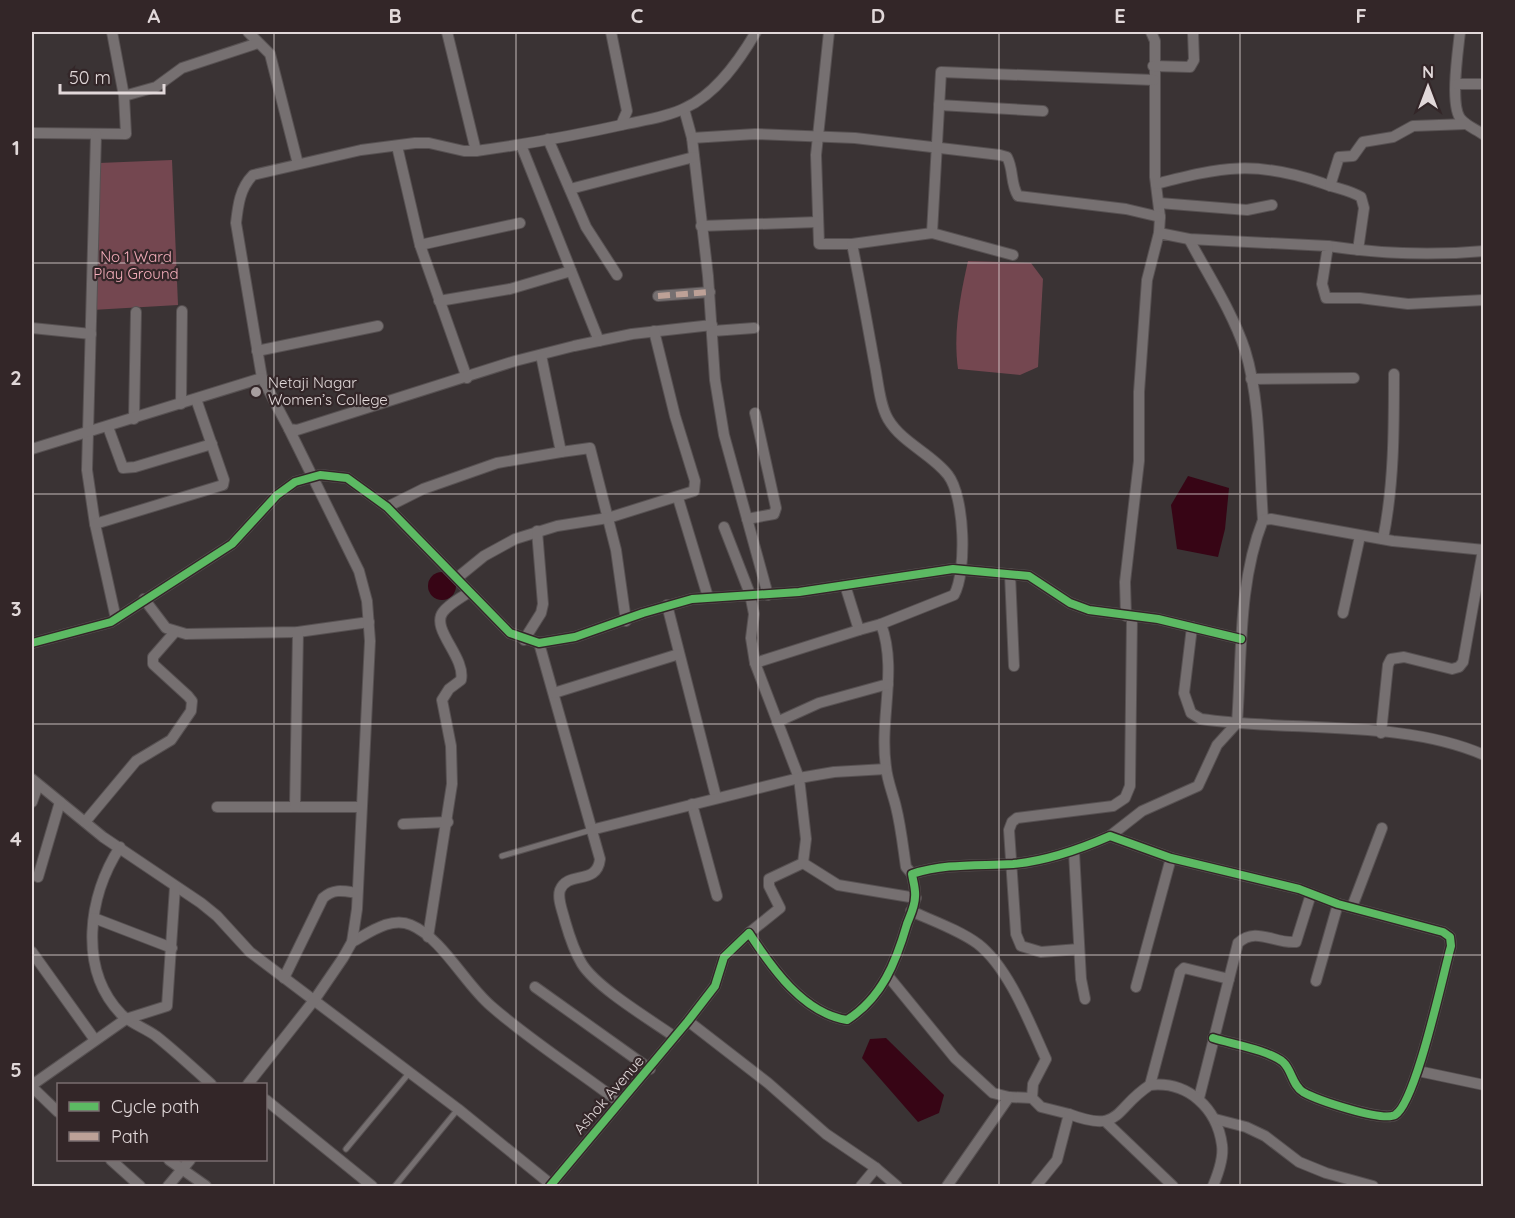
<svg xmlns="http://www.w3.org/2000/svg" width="1515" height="1218" viewBox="0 0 1515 1218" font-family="Quicksand,sans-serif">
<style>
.green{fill:#744750}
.water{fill:#370515}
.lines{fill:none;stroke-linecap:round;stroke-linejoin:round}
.service-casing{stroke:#575152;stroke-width:7}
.minor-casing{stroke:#575152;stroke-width:12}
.service{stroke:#767071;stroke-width:5}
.minor{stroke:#767071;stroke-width:10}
.quiet{stroke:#bda197;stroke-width:6;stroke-dasharray:12 6;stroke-linecap:butt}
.cycleway-casing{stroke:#332628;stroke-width:11}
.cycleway{stroke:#5cba63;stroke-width:8}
.grid{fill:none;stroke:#e1d8d9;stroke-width:1.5;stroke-opacity:0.55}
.poi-dot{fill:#a79e9f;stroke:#332628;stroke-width:2}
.labels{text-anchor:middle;stroke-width:4.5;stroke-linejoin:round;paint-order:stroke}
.park-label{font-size:15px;fill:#f6afbc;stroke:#332628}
.poi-label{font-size:15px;fill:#e1d8d9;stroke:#332628;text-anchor:start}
.street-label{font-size:15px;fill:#e1d8d9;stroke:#332628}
.neatline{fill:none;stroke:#e1d8d9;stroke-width:2}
.grid-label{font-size:20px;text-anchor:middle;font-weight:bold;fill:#e1d8d9}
</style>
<rect width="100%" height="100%" fill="#3a3334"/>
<!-- green -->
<g class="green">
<path d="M172,160l6,145 -86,5 7,-147z"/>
<path d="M968,261l63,2 12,16 -5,88 -18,8 -62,-6c-5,-37 2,-72 10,-108z"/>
</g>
<!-- water -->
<g class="water">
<path d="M1188,476l41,12 -4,41 -7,28 -41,-8 -6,-44z"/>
<circle cx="442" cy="586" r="14"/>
<path d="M886,1038l58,57 -5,18 -21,9 -56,-64 8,-19z"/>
</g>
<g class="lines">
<defs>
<g id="service">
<path d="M502,856l89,-26"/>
<path d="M346,1149l64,-77"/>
<path d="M395,1186l63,-77"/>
</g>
<g id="minor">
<path d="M248,32l22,22 28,110"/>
<path d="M447,32l29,119"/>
<path d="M611,32l16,79 -6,14"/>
<path d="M829,32l-13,123 3,89h33c8,39 15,78 22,117 4,18 5,42 14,58 14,24 44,35 60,56 17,22 19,97 6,120l-73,29"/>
<path d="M1151,32l4,9v136l5,40 -1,16"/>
<path d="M1460,32c-2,19 -10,71 0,86 6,8 16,11 24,17"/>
<path d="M1153,66l37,1 4,-7 -1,-28"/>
<path d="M1457,84h27"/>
<path d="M124,96l32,-9 26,-19 76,-25"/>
<path d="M939,105l104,6"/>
<path d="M684,109l8,29 16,138 7,104 9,55 44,160"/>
<path d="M32,133l94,1 -2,-38 -12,-64"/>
<path d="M96,135l-9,335 8,54 21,95"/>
<path d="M692,138l63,-4 100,4 145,17 7,2c7,13 3,26 11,39l108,13 34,8"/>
<path d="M548,139l38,88 31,48"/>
<path d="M521,145l78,196"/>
<path d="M397,146l23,99 47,133"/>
<path d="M1156,184c66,-17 99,-24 166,-1 13,5 28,7 39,14l3,11 -6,42"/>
<path d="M1330,186l9,-29 14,-1 10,-14 30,-5 20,-11 53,-2"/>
<path d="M570,189l124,-32"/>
<path d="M1159,203l88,7 25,-5"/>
<path d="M701,226l117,-4"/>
<path d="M932,233l9,-161 213,8"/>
<path d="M1189,239c19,36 43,72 56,111 16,51 14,116 18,170"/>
<path d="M852,244l80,-11 81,22"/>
<path d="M420,245l100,-22"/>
<path d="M1328,246c53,8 102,10 156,5"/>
<path d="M658,296l52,-4"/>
<path d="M439,301l71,-12 61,-18"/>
<path d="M712,325l-80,9 -58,12 -59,15 -218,69 -8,-1 -27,-51 -26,-155c2,-18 4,-35 17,-48l108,-25 54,-7h14l35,8h12c51,-7 101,-16 150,-27 19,-4 41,-7 59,-16 31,-14 54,-47 71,-76"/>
<path d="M32,328l59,6"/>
<path d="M713,331l41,-3"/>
<path d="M257,351l121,-25"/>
<path d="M541,355l20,97 29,-4 26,102 10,71"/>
<path d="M1251,379l103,-1"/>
<path d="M181,404l1,-93"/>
<path d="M134,419l2,-107"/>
<path d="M108,427l15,41 12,-1 77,-23"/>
<path d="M32,449l230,-71"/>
<path d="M678,498l30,99"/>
<path d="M387,507l36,-18 74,-26 64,-11"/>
<path d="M747,519l27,-5 2,-6 -21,-95"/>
<path d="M95,524l128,-39 1,-5 -28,-81"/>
<path d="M724,527l26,67 4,20 -3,24 4,25 44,115 7,61 -3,24 -34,16v7l11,22 -31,25"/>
<path d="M1383,539c11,-54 11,-110 11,-165"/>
<path d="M1010,574l4,92"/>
<path d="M457,578l27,-22 31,-17 42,-13 51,-8 86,-27 1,-10 -20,-65 -21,-85"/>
<path d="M845,585l14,45 22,-6c17,46 -2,95 5,143 1,13 7,27 10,40 5,20 7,40 10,60l6,7"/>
<path d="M144,599l22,29 20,6 112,-2 71,-10"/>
<path d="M667,605l49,192"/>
<path d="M1343,613l17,-77"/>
<path d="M1126,616l-1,-34 14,-121v-69l8,-112 12,-47 30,6 139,7 -6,38 4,14h34l48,6 76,-4"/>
<path d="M1192,627l-8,66 7,20 10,6c89,13 201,0 283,36"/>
<path d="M524,640l17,-27 2,-9 -6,-73"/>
<path d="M32,643l79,-21 121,-78 45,-49 18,-13 25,-7 27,3 40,29 123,126 29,10 36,-6 68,-24 49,-14 107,-7 154,-23 76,7 41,27 19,7 69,9 83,20"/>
<path d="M539,643l61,216c-3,27 -32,11 -40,31 -3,9 3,22 5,31 4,14 9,30 17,43 15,24 69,56 93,73"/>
<path d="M755,663l104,-33"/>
<path d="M554,693l125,-39"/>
<path d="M777,722l42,-19 69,-19"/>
<path d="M1381,733l7,-68 3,-6 13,-2 48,12 7,-2 4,-5 20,-112"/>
<path d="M32,779l71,58 98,66 16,13 33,36 208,157 95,77"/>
<path d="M32,802l6,-17"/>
<path d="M692,804l25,92"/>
<path d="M217,807h143"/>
<path d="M295,807l3,-175"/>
<path d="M85,822l51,-61 35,-21 20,-29 1,-10 -4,-5 -35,-32v-7l21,-24"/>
<path d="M403,824l45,-2"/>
<path d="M591,830l208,-52 35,-6 52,-3"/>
<path d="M1110,836l32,-25 56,-25 19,-41 20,-22c5,-67 1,-140 26,-203l8,-1 122,22 91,9"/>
<path d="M120,847c-32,49 -42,122 1,167 9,9 24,14 35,22 19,15 37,32 55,48"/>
<path d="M1074,852l7,127 4,20"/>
<path d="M803,863l35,22 78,13"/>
<path d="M38,877l22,-75"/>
<path d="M1352,907l30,-79"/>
<path d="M911,911c22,10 48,19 67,33 31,24 52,80 68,115l-13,25 -1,14 9,9 28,7 -12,46 -21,26"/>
<path d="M94,918l78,30"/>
<path d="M428,937l24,-153 -1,-38 -9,-46 7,-11 12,-9c5,-23 -31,-51 -18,-68 6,-8 18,-14 26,-20"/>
<path d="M352,942c17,-9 39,-26 59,-17 31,13 54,59 80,81 40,35 86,64 128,96"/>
<path d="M1079,949l-38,3 -20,-6 -5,-12 -7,-104 3,-8 5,-4 96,-12 12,-8 5,-12 2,-170"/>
<path d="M32,952l63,88"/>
<path d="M888,976l67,82 38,35 16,4 23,1"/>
<path d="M284,978l39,-80c11,-10 21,-7 34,-5"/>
<path d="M1316,981l22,-77"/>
<path d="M535,987l115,82"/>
<path d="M1136,987l35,-129"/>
<path d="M688,1021l80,62 58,51 50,34 21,18"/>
<path d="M1418,1071l66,14"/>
<path d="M248,1084l67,-85 28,-41 9,-16 5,-33 13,-268 -3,-40 -8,-30 -70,-142"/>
<path d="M32,1085l94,-66 41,-13 8,-119"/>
<path d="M1150,1085l30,-113 4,-4 45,11"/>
<path d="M32,1087l26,25"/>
<path d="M1199,1098l39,-155c18,-17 36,1 58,-1l15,-48"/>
<path d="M266,1100l106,86"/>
<path d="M1069,1114c53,20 44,-5 81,-29 38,-4 67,23 72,60 2,13 -4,29 -9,41"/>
<path d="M1215,1119l31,8 19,9 34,26 27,11 47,13"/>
<path d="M1106,1122l67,64"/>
<path d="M111,1160l29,26"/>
<path d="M169,1160l37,26"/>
<path d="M168,1186l22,-26"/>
<path d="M550,1186l138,-165 27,-35 9,-29 25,-24c23,35 54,80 98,87 35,-22 49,-58 60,-96 3,-8 8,-18 8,-27 1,-7 -2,-16 -3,-23 34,-11 66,-8 101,-10 34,-3 65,-14 97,-28l61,22 128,31 39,15 105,28 7,5 1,9c-8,28 -35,157 -56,169 -13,7 -78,-15 -92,-23 -11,-7 -11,-22 -20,-30 -15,-12 -51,-18 -70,-24"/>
<path d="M861,1186l15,-18"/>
<path d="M947,1186l62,-89"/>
</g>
</defs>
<!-- service casing -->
<use href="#service" class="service-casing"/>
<!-- minor casing -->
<use href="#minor" class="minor-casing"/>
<!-- service -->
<use href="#service" class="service"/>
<!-- minor -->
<use href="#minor" class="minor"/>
<!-- quiet -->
<path class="quiet" d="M658,296l52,-4"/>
<defs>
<g id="cycleway">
<path d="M32,643l79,-21 121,-78 45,-49 18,-13 25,-7 27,3 40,29 123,126 29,10 36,-6 68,-24 49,-14 107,-7 154,-23 76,7 41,27 19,7 69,9 83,20"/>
<path d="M550,1186l138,-165 27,-35 9,-29 25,-24c23,35 54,80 98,87 35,-22 49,-58 60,-96 3,-8 8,-18 8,-27 1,-7 -2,-16 -3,-23 34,-11 66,-8 101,-10 34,-3 65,-14 97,-28l61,22 128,31 39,15 105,28 7,5 1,9c-8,28 -35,157 -56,169 -13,7 -78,-15 -92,-23 -11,-7 -11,-22 -20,-30 -15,-12 -51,-18 -70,-24"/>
</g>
</defs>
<!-- cycleway casing -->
<use href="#cycleway" class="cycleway-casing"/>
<!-- cycleway -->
<use href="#cycleway" class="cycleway"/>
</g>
<!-- grid -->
<path class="grid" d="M274,32v1154M516,32v1154M758,32v1154M999,32v1154M1240,32v1154M32,263h1452M32,494h1452M32,724h1452M32,955h1452"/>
<!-- markers -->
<circle class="poi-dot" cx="256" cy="392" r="6"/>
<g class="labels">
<!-- park labels -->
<g class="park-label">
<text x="136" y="262">No 1 Ward<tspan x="136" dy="17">Play Ground</tspan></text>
</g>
<!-- poi labels -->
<g class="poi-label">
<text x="268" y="388">Netaji Nagar<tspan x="268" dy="17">Women’s College</tspan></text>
</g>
<!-- street labels -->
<g class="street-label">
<text transform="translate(609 1095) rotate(-49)" y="5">Ashok Avenue</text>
</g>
</g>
<!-- border -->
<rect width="1515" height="1218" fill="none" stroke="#332628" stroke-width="66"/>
<!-- legend -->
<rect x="57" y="1083" width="210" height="78" fill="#332628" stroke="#796d6f" stroke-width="1.5"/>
<rect x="69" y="1102" width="30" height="9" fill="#5cba63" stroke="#796d6f" stroke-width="1.5"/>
<text x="111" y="1113" font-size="18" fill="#e1d8d9">Cycle path</text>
<rect x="69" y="1132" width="30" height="9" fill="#bda197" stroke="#796d6f" stroke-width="1.5"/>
<text x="111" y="1143" font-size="18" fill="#e1d8d9">Path</text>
<!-- north arrow -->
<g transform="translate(1428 87)" stroke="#332628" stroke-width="4.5" paint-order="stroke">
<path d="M0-4.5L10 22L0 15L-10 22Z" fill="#e1d8d9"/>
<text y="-9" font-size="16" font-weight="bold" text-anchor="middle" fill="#e1d8d9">N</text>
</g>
<!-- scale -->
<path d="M60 84v9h104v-9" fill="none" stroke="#e1d8d9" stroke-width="3"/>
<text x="69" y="84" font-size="18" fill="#e1d8d9" stroke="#332628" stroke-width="4.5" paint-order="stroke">50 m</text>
<rect x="33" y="33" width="1449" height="1152" class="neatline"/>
<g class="grid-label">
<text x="154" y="23">A</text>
<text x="395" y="23">B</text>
<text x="637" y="23">C</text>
<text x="878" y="23">D</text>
<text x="1120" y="23">E</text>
<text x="1361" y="23">F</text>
<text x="16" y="155">1</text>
<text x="16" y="385">2</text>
<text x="16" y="616">3</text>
<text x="16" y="846">4</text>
<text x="16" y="1077">5</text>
</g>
</svg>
